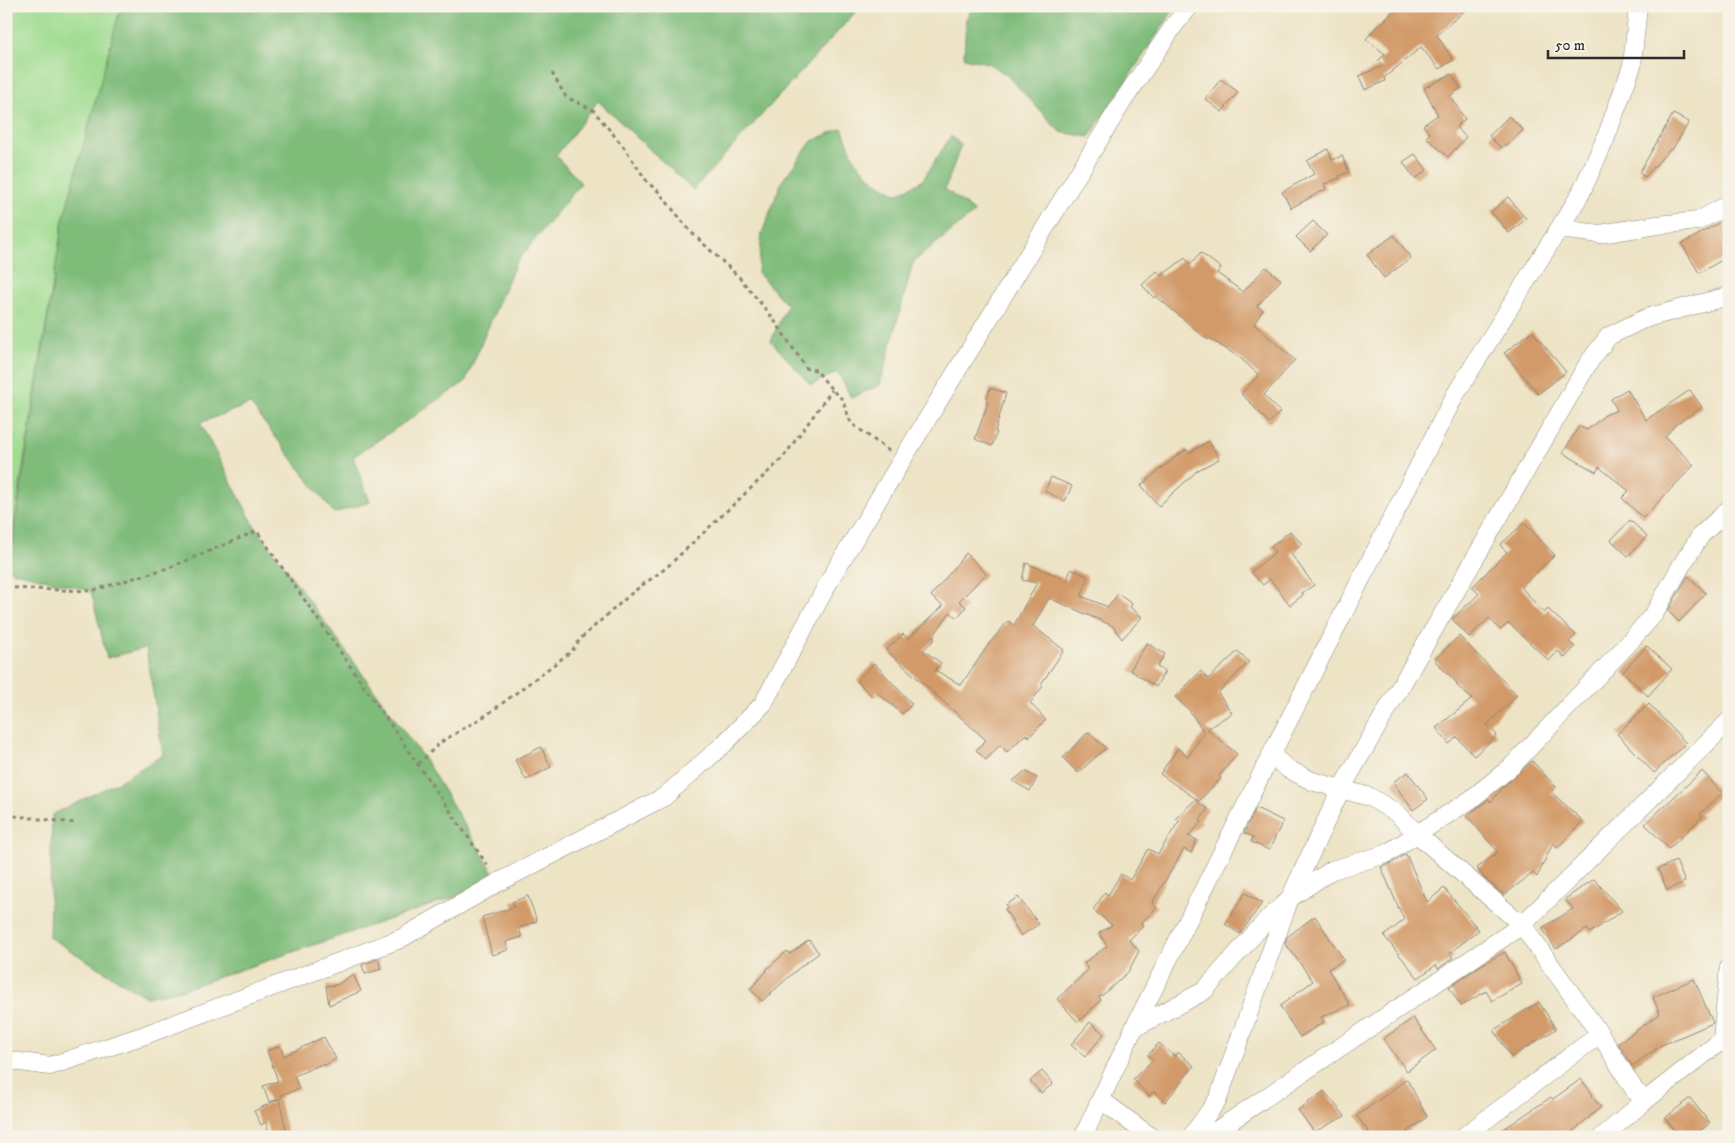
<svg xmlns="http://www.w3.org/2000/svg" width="1735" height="1143" viewBox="0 0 1735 1143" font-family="'IM FELL DW Pica',serif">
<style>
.green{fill:#9fdc90;stroke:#65845e}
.forest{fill:#7fbc7a;stroke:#557452}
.building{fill:#d29a68}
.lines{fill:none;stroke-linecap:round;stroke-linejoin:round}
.street-casing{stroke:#8c8778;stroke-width:19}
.path{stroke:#8c8778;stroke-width:3;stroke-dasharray:4 4;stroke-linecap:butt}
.street{stroke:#fff;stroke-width:18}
</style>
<rect width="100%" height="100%" fill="#f7f3e8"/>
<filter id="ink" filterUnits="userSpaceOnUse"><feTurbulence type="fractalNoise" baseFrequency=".02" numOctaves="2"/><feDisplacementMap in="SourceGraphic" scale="10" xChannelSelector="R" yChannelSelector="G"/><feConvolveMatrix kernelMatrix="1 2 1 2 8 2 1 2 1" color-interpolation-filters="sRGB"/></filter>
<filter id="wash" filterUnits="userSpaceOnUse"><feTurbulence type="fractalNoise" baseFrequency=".0096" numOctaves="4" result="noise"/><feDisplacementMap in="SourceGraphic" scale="20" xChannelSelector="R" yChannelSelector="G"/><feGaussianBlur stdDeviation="1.12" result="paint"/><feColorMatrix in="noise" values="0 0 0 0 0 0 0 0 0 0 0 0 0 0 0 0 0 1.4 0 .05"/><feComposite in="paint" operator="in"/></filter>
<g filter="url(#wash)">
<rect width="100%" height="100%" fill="#ede3c5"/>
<!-- green -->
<path class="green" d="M6,6h115l-58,215 -57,350z"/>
<!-- forest -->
<g class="forest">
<path d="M121,6h740l-168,184 -95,-89 -42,55 25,27 -66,81 -50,118 -112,75 17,45 -36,11 -84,-109 -50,19 54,102 173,238 72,119 -318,108 -35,7 -97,-60 3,-122 68,-34 43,-26 -17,-107 -39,10 -16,-67 -83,-21 55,-349z"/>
<path d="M974,6h202l-87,131 -29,-5 -53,-57 -19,-12 -24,-5 2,-39z"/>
<path d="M842,128l13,33 21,21 21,12 25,-13 29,-45 10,9 -16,44 30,23 -62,50 -33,123 -29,13 -13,-26 -27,13 -40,-44 16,-36 -29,-32 4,-40 20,-52 30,-40z"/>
</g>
<g id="blocks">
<!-- building -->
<g class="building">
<path d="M1399,6h71l-33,29 16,25 -14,9 -18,-22 -37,31 1,3 -20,9 -6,-14 24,-10 -5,-5 7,-7 -19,-15 12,-14 1,1z"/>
<path d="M1451,74l10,14 -11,8 15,23 -9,8 10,10 -18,20 -22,-20 4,-3 -7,-9 15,-10 -14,-27z"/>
<path d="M1221,79l17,13 -16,20 -17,-13z"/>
<path d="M1673,114l16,8 -17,28 -2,-1 -25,28 -6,-4z"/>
<path d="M1509,116l14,14 -16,15 -1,-1 -5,4 -12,-12z"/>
<path d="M1328,149l4,11 10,-4 7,16 -10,4 1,2 -16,6 2,5 -35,19 -9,-16 32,-18 -7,-13z"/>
<path d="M1415,154l12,16 -12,9 -12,-17z"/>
<path d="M1508,197l18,22 -17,14 -18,-21z"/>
<path d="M1313,221l14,14 -17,16 -14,-14z"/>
<path d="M1722,221l7,12v23l-30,17 -17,-29z"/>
<path d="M1394,235l17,23 -27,20 -17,-23z"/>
<path d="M1201,253l20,15 -4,5 26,19 23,-25 15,13 -24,26 6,4 -9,14 41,36 -31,35 16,17 -11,11 -16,-17h1l-13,-12 18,-19 -19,-17 -31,-20 -1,2 -52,-44 -2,2 -12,-13 15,-14 4,5 24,-18 5,7z"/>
<path d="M1532,331l34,41 -28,22 -34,-41z"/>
<path d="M990,388l16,5 -11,39h2l-5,14 -17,-7 13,-36h-2z"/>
<path d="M1627,389l19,31 44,-30 12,17 -27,18 -10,12 29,28 -51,53 -21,-20 7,-7 -30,-24 -3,5 -33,-19 16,-27 8,4 18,-15 12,-5 -6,-11z"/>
<path d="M1209,441l10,18 -21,11 -39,36 -18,-21 45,-36 3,4z"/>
<path d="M1051,477l21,9 -7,15 -20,-10z"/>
<path d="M1630,520l17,16 -19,20 -17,-16z"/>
<path d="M1524,523l31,32 -34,32 23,26 4,-4 28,26 -7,7 6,5 -10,11 -7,-7 -9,10 -40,-38 -9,7 -11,-12 -20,19 -17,-18 27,-25 -7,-7 35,-35 -7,-7z"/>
<path d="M1290,531l12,13 -11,10 23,31 -12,8 1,2 -13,10 -20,-26 -7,6 -12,-13 24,-20 -4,-5z"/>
<path d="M966,553l20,21 -27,27 7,6 -9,11 -7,-6 -17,25 2,2 -12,11 18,13 -6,7 26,15 28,-41 19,-23 6,4 23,-42 -15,-3 4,-17 41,17 4,-11 16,7v6l-6,14 27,11 10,-13 14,10 -2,3 12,10 -20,22 -9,-13 -64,-28 -16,28 31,24 -23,34 2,2 -13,17 16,17 -17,17 -3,-3 -19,18 -7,-7 -14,15 -10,-10 10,-10 -100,-90 17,-16 5,5 35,-33 -12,-10z"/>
<path d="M1688,576l18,17 -27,29 -11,-11z"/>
<path d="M1459,636l58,59 -30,30 10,10 -23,21 -17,-19 -8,7 -13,-16 36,-29 -16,-14 2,-1 -24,-24z"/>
<path d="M1147,643l18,11 -8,13 8,4 -9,16 -26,-17z"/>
<path d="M1647,646l25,23 -24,27 -25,-24z"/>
<path d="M1238,651l11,11 -31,31 14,20 -25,16 30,25 -18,22 2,2 -22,23 -39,-27 18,-26 10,9 16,-25 -15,-22 -14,-13 26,-26 7,8z"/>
<path d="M874,663l38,41 -10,10 -25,-22 -4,5 -16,-16z"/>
<path d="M1649,704l37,39 -32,30 -37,-39z"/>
<path d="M1088,732l18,16 -28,25 -15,-15z"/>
<path d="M541,747l10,20 -25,13 -11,-20z"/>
<path d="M1532,761l24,26 -5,5 32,29 -26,27 -4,-5 -16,34 -4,-4 -29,22 -19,-16 -8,-11 21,-16 -31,-36 22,-17 2,3 14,-17z"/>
<path d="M1025,771l12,7 -7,13 -17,-10z"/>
<path d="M1702,771l20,22 -22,21 2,3 -33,32 -24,-25z"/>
<path d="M1408,772l20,27 -15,11 -20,-28z"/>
<path d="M1195,800l13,9 -8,11 2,2 -14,14 9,4 -6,13 -7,-4 -32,54 5,4 -16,16 2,3 -14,14 10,11 -11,21 -23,21 -6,4 2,3 -23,22 -21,-23 31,-29 -4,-7 23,-17 -8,-13 13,-8 -19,-15 12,-18 3,3 13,-21 9,6 18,-31 10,5 21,-33 -3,-3z"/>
<path d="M1256,808l27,13 -14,29 -18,-8 2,-5 -9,-4z"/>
<path d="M1406,854l21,48 17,-14 35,42 -29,23 3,5 -15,11 -2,-4 -18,13 -34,-42 20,-16 -23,-53 11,-4z"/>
<path d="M1676,861l9,21 -18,8 -9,-21z"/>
<path d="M1594,879l28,32 -32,22 -3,-4 -31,20 -14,-21 31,-19 -8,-10z"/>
<path d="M1245,893l17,10 -22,31 -15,-10z"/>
<path d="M528,896l9,25 -18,7 3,9 -16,5 2,8 -16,5 -10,-38 32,-10 -2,-5z"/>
<path d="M1018,897l21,27 -18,12 -16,-27 3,-2 -2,-2z"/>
<path d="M1315,916l29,44 -16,9 22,36 -29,12 3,5 -24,15 -20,-31 33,-25 -28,-38 2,-6z"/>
<path d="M809,940l10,13 -19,14 -38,34 -12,-12 17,-18 -1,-1 21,-19 3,3z"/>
<path d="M1505,952l17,32 -30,17 -6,-10 -25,15 -12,-19 34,-23z"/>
<path d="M378,959l3,10 -16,5 -3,-9z"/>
<path d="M353,974l8,17 -32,14 -3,-19 11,-1z"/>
<path d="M1694,979l19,44 -51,22 -30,21 -14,-23 42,-29 -7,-17z"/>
<path d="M1539,1002l17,27 -45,28 -17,-27z"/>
<path d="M1413,1018l23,32 -29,21 -24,-32z"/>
<path d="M1090,1022l14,12 -19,23 -14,-12z"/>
<path d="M324,1037l12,22 -13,7 -1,-2 -28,12 5,13 -18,6 1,3 -13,4 -6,-16 15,-5 -11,-30 13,-5 4,10z"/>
<path d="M1159,1043l15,13 4,-4 16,14 -29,36 -11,-10 -5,4 -16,-17 20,-19 -5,-5z"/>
<path d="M1042,1071l11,13 -12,9 -11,-12z"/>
<path d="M1407,1079l20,38 -27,20h-28l-15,-21z"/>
<path d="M1581,1079l12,16 -2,1 10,11 -35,30h-74l59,-40 2,2z"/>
<path d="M1324,1091l21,25 -31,16 -16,-22z"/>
<path d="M1690,1098l20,25 -17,14h-13l-15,-19z"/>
<path d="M279,1099l9,38h-18l-4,-15 -5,3 -7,-14z"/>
</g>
</g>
</g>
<g filter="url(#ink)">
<use href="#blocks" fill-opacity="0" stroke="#8c8778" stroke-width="1"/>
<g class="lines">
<defs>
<g id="street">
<path d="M1559,229l41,5 57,-9 41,-4 31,-17"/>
<path d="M1271,755l17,14 24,12 58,16 28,17 19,20 105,91 78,109 35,57 11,9 76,-60 7,6"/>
<path d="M1134,1028l70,-37 60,-68 26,-25 42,-28 54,-16 84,-54 41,-33 115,-121 28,-32 27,-48 20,-31 28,-26"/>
<path d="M1722,1040l7,-73"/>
<path d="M6,1060l44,6 92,-30 258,-97 99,-57 165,-85 60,-53 39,-40 69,-128 70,-116 221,-359 52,-77 15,-18"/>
<path d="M1101,1100l50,37"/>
<path d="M1083,1137l51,-109 137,-273 184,-360 125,-200 25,-55 27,-74 6,-60"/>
<path d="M1191,1137l27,-38 72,-201 51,-109 248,-427 20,-26 37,-18 83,-22"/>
<path d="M1207,1137l315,-212 207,-204"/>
<path d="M1463,1137l137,-103"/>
<path d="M1602,1137l44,-37"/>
</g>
</defs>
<!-- street casing -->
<use href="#street" class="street-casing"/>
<!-- path -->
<g class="path">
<path d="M552,73l14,24 27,13 30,36 25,37 10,8 33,41 48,45 33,40 35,52 9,1 16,20 10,9 9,24 38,28"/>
<path d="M6,587l23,2 62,2 80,-24 86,-36 233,338"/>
<path d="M418,764l23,-22 47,-28 84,-63 8,-12 53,-47 33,-24 116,-109 50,-69"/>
<path d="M6,815l69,8"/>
</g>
<!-- street -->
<use href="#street" class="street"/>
</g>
</g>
<!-- margin -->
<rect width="1735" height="1143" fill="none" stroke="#f7f3e8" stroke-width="25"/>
<!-- scale -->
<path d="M1548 50v8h136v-8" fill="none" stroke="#2b2b2b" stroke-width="2.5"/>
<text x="1555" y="50" font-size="15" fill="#2b2b2b" stroke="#f7f3e8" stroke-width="4" paint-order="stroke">50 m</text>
</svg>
